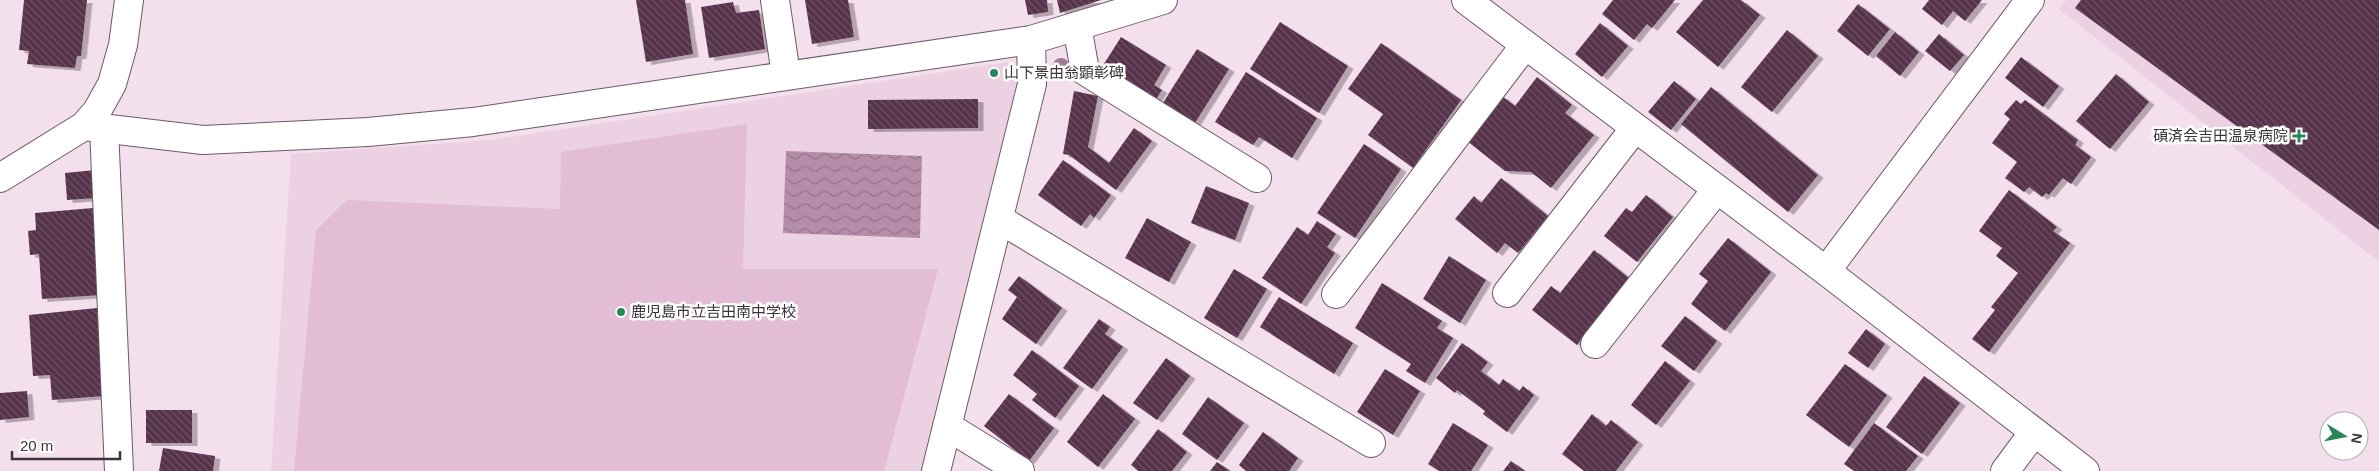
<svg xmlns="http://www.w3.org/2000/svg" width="2379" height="471" viewBox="0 0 2379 471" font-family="Arial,'Noto Sans JP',sans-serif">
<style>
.built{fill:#ecd1e3}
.pitch{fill:#e2bdd5}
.water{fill:url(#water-waves)}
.building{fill:url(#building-back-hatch);filter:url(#shadow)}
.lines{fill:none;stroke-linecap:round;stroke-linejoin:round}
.minor-casing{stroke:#6c5a66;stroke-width:30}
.minor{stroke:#fff;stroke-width:28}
.tree{fill:#a27b97}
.poi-dot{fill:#2a855a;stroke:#fff;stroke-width:2}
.labels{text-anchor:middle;stroke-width:5;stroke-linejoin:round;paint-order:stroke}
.poi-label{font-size:15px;fill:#3c3439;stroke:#fff;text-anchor:start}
</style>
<defs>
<pattern id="water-waves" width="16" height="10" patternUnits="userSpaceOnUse" patternTransform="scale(1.25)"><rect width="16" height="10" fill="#b68da8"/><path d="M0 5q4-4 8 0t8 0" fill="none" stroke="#95748a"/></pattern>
<pattern id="building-back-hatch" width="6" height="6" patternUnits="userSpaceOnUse" patternTransform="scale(1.25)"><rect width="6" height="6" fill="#57334c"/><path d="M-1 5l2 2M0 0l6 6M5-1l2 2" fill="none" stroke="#6d5064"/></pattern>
<filter id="shadow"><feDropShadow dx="5.5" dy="3" stdDeviation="0" flood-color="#0004"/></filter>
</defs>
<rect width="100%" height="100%" fill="#f4dfed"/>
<!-- built -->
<g class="built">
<path d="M2066,0h313v262l-320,-253z"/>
<path d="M1009,62l10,25 -98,384h-650l20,-317 199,-14z"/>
</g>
<!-- pitch -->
<path class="pitch" d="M747,124l-4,145h195l-54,202h-590l22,-241 31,-30 213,9 1,-57z"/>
<!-- water -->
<path class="water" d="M786,151l136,5 -2,82 -137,-5z"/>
<!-- building -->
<g class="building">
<path d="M24,0h63l-6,56h-4l-2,12 -48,-4 2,-13 -10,-1z"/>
<path d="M636,0h49l8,54 -47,8z"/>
<path d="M805,0h43l6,37 -42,7z"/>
<path d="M1025,0h22l1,12 -20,3z"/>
<path d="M1057,0h44l-41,13z"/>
<path d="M1613,0h62l-23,28 -5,-4 -13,16 -32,-26z"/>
<path d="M1703,0h38l19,15 -42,52 -42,-35z"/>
<path d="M1929,0h53l-17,21 -12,-10 -11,14 -20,-16z"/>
<path d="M2081,0h298v230l-304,-222z"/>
<path d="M733,2l3,11 23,-3 6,39 -56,9 -8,-51z"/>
<path d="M1858,4l32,25 -22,27 -31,-25z"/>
<path d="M1280,22l68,44 -29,47 -69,-44z"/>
<path d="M1600,23l28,23 -26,31 -27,-23z"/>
<path d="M1787,30l31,26 -46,56 -31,-25z"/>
<path d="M1895,32l24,20 -19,24 -24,-20z"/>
<path d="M1939,34l25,21 -14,16 -25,-20z"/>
<path d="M1121,37l45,28 -12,20 8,5 -7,11 -53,-34z"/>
<path d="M1381,43l80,57 -48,68 -45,-33 15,-21 -35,-25z"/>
<path d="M1197,49l32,20 -36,57 -32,-20z"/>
<path d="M2021,57l38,29 -16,21 -38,-29z"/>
<path d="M1246,72l71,46 -25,40 -33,-21 -6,8 -38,-23z"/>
<path d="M2116,74l33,28 -39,47 -34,-28z"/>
<path d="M1537,77l35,28 -7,8 29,22 -43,53 -20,-16 -26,-1 -38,-30 35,-45 13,10z"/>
<path d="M1674,81l22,18 -25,31 -23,-18z"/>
<path d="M1711,87l107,88 -30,37 -107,-88z"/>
<path d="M1074,91l24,5 -10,51 21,16 25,-35 18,13 -36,49 -47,-35 -6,-1z"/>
<path d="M978,99v29l-110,1v-29z"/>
<path d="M2016,100l5,4 4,-4 53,40 -3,5 16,12 -20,27 -8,-6 -14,17 -3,-2 -4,4 -13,-10 -5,5 -19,-14 12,-16 -25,-19 18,-24 -6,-5z"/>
<path d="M1364,144l37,25 -46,69 -38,-25z"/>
<path d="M1063,160l48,35 -17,23 -4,-4 -9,12 -43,-31z"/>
<path d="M95,170l1,28 -29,2 -2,-27z"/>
<path d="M1501,178l47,38 -30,37 -13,-10 -8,10 -42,-34 19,-23 7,7z"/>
<path d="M1206,186l43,17 -14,37 -44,-17z"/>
<path d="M2009,190l48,37 -4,4 17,12 -81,109 -17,-13 23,-29 -4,-3 27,-34 -22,-17 6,-8 -23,-17z"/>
<path d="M1646,195l27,22 -36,45 -33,-26 22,-28 6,4z"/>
<path d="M93,208l7,87 -58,4 -3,-45 -9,1 -2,-24 8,-1 -1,-17z"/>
<path d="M1147,218l44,24 -22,40 -44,-24z"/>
<path d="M1317,221l19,13 -9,13 8,6 -34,51 -39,-26 35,-51 11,8z"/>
<path d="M1728,238l43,34 -46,59 -34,-27 17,-23 -9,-7z"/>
<path d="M1594,250l35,28 -52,67 -45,-35 19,-24 9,7z"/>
<path d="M1449,256l37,24 -26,43 -37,-24z"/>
<path d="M1234,269l33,20 -30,49 -33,-20z"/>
<path d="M1019,276l43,32 -26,36 -34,-25 15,-22 -9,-7z"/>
<path d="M1382,283l60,38 -5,7 16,10 -28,45 -19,-12 5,-7 -56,-36z"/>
<path d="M1279,297l74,46 -19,31 -74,-47z"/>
<path d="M97,308l7,88 -52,4 -2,-25 -17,1 -4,-61z"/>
<path d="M1685,316l32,25 -23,30 -33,-25z"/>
<path d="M1099,319l11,8 -5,7 18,13 -31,42 -29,-21z"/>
<path d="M1866,329l19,15 -17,24 -20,-15z"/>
<path d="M1462,343l26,19 -7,9 18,14 4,-6 16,12 4,-5 11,9 -27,37 -24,-18 2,-3 -28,-21 -2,3 -19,-15z"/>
<path d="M1032,350l47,36 -24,32 -23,-18 5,-6 -24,-19z"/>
<path d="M1166,358l24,18 -33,44 -24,-17z"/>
<path d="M1665,361l25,20 -34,44 -25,-20z"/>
<path d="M1845,364l42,31 -38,52 -43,-32z"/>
<path d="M1385,369l35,22 -27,44 -36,-23z"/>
<path d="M1924,376l36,27 -38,51 -36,-27z"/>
<path d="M27,391l2,26 -29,3v-27z"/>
<path d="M1009,394l45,34 -25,33 -45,-35z"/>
<path d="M1103,394l32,25 -37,48 -31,-25z"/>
<path d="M1208,397l36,26 -27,37 -35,-26z"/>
<rect x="146" y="410" width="46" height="33"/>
<path d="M1592,414l14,12 5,-6 27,22 -22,29h-32l-22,-17z"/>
<path d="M1453,423l35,22 -17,26h-32l-11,-7z"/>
<path d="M1874,423l44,33 -12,15h-52l-10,-7z"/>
<path d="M1158,429l29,23 -15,19h-34l-7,-6z"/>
<path d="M1263,432l35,26 -9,13h-43l-7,-6z"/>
<path d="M163,448l52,8 -2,15h-54z"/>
<path d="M1511,461l14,10h-22z"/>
<path d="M1217,462l13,9h-20z"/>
</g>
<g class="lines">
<defs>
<g id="minor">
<path d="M775,0l11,75"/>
<path d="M1466,0l360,271 259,200"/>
<path d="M1077,26l8,45 172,107"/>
<path d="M84,126l119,14 165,-8 105,-10 558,-82 132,-40"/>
<path d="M104,128l15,343"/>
<path d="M0,178l84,-52 13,-15 15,-27 11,-39 6,-45"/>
<path d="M999,219l372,224"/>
<path d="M1826,271l204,-271"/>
<path d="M1507,293l128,-165"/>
<path d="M1336,294l189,-249"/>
<path d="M1595,344l122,-155"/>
<path d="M947,426l73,45"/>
<path d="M936,471l96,-387 -1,-44"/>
<path d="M2005,471l29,-39"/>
</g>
</defs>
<!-- minor casing -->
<use href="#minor" class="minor-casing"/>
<!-- minor -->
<use href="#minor" class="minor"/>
</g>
<!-- trees -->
<circle class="tree" cx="1061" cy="66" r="8"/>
<!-- markers -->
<g class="poi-dot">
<circle cx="994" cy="73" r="5"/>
<path d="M2296.5 128.5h5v5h5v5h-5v5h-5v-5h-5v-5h5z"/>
<circle cx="621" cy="312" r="5"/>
</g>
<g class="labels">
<!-- poi labels -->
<g class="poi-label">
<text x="1004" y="78">山下景由翁顕彰碑</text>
<text x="2288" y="141" text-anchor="end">碩済会吉田温泉病院</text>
<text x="631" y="317">鹿児島市立吉田南中学校</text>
</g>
</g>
<!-- north arrow -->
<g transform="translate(2344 436) rotate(100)"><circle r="24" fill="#ffffff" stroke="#b1aeb0"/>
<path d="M0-4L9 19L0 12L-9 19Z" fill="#2a855a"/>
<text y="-8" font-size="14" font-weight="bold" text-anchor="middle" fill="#3c3439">N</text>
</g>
<!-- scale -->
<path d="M12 451v8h108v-8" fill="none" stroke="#3c3439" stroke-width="2.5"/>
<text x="20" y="451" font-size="15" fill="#3c3439" stroke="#ffffff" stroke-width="4" paint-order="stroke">20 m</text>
</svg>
